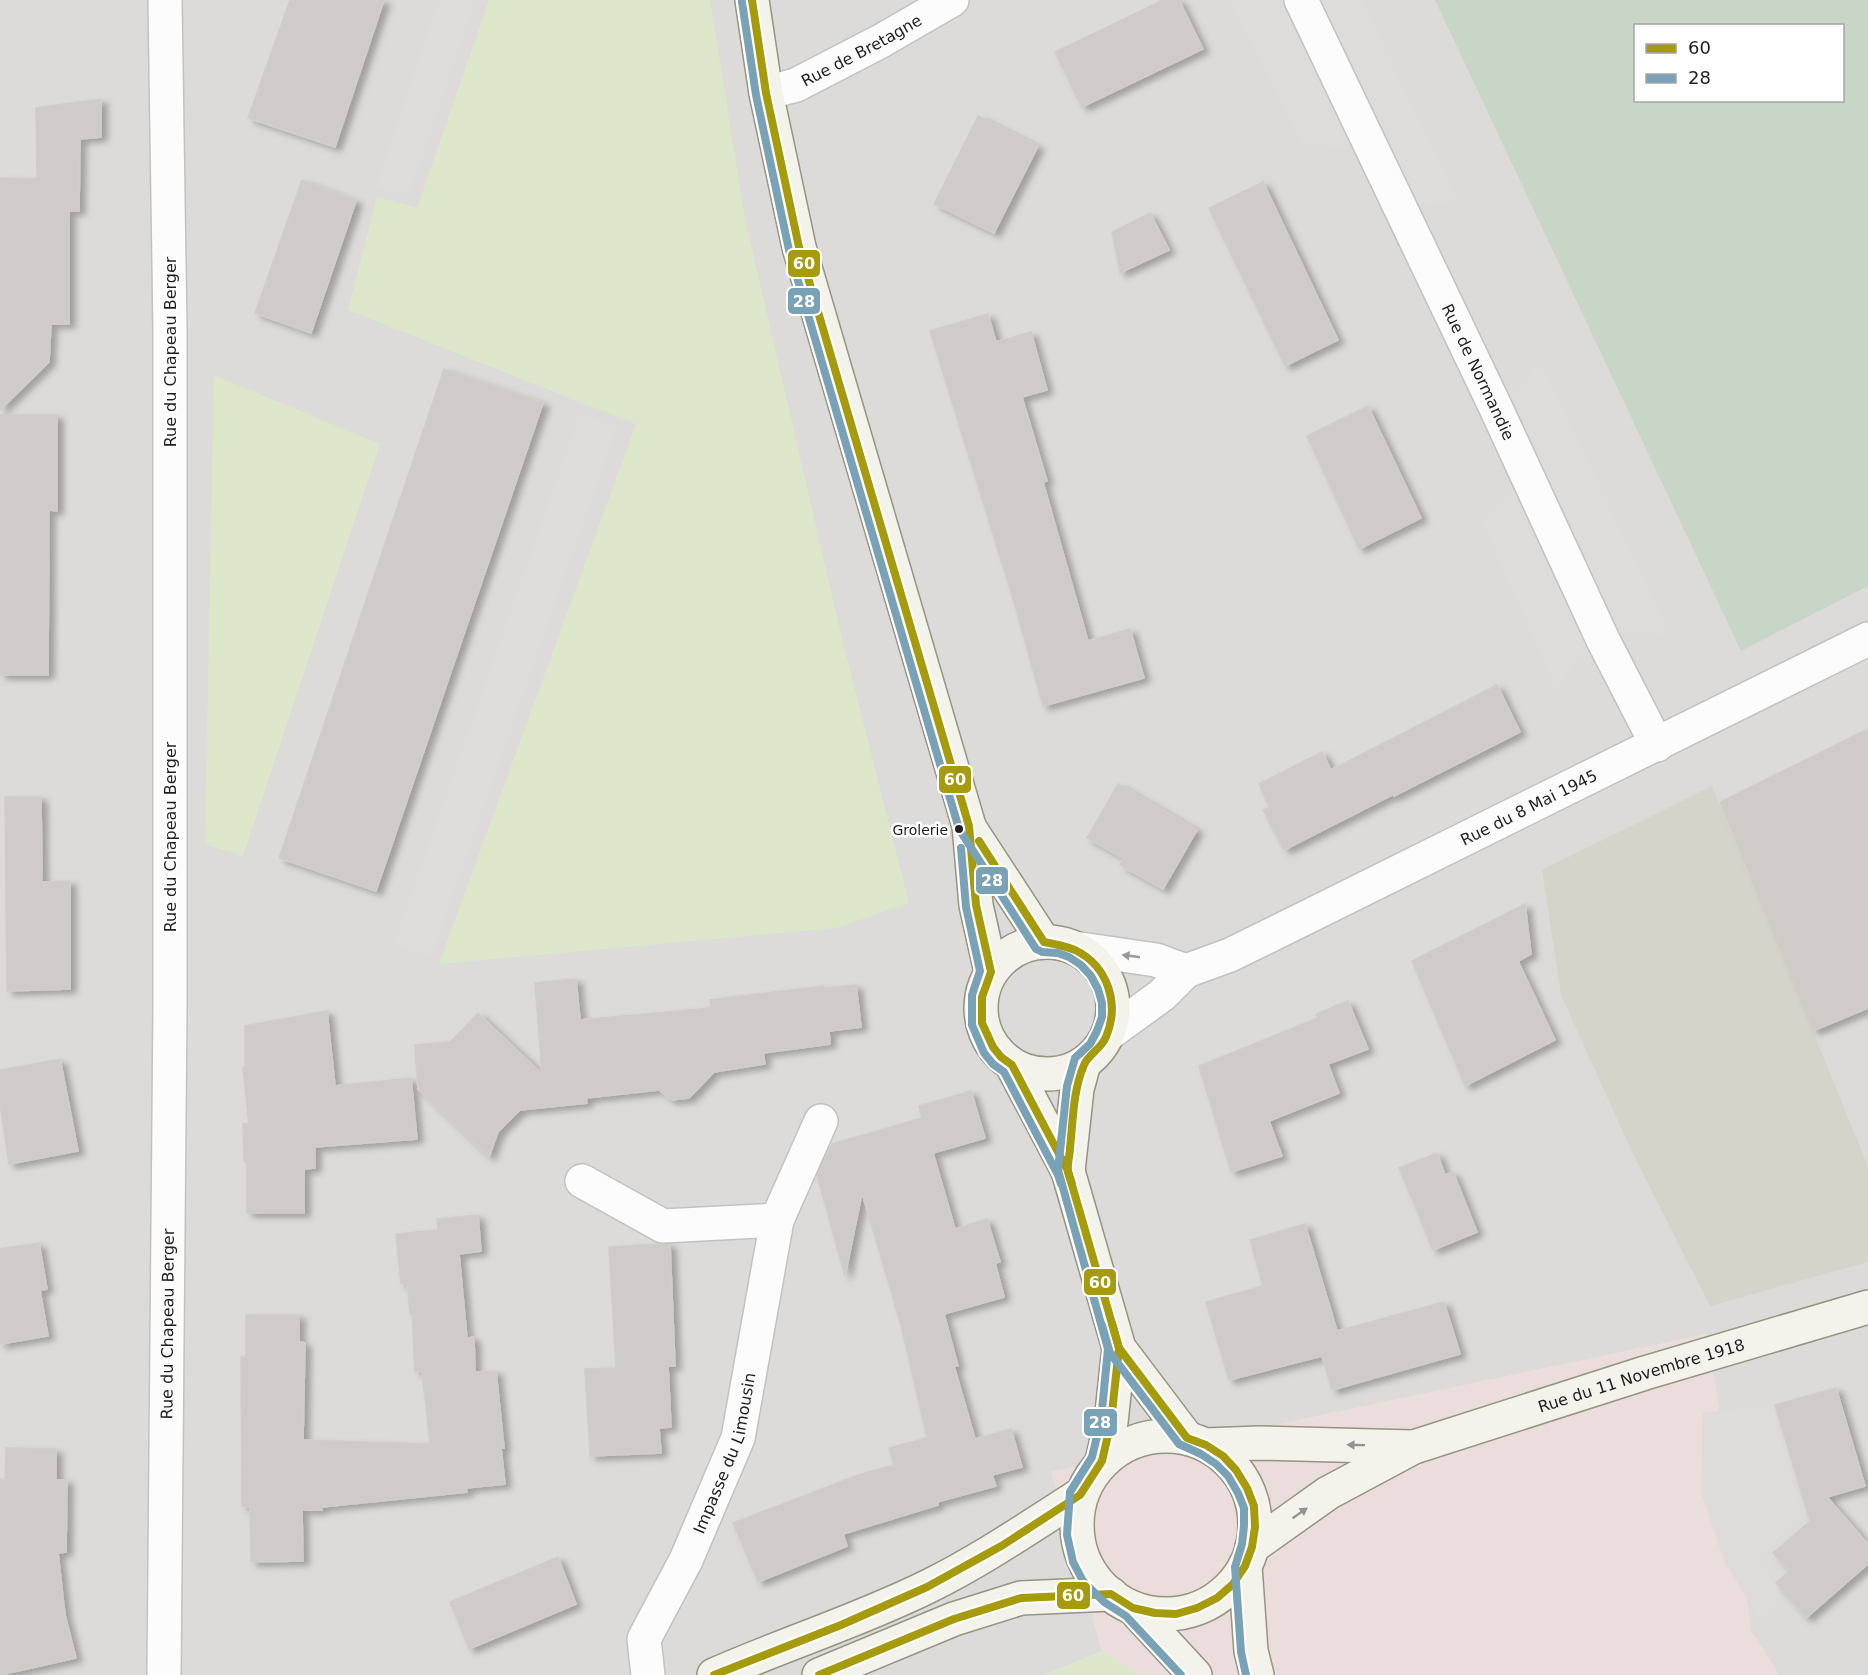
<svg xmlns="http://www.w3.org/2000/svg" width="1868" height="1675" viewBox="0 0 1868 1675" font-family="'DejaVu Sans',sans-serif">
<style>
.residential{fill:#dcdbd9;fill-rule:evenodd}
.commercial{fill:#eadddb}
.construction{fill:#d5d4cb}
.grass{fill:#dce7ca}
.cemetery{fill:#c8d6c7;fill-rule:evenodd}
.parking{fill:#dddcdb}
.building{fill:#cecbc9;stroke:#d0cdca;stroke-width:1.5;filter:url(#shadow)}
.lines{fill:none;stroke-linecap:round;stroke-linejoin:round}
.street-casing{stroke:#c3c2c0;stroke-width:36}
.secondary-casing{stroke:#959582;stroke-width:36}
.street{stroke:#fcfcfc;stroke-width:33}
.secondary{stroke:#f3f2eb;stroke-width:33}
.bus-1-casing{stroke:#fff;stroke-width:12}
.bus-2-casing{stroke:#fff;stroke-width:12}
.bus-1{stroke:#a59b0c;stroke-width:8}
.bus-2{stroke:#7aa2b7;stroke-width:8}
.oneway{fill:#999}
.oneway2{fill:#94938f}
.bus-dot{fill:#1f1f1f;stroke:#fff;stroke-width:2}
.labels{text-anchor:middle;stroke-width:5;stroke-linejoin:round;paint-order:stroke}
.bus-label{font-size:14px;fill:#1f1f1f;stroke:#fff;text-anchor:end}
.street-label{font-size:16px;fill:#1f1f1f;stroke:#fff}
.line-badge{stroke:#fff;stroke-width:2}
.badge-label{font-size:16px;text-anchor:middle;font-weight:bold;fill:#fff}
</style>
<defs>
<filter id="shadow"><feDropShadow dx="6" dy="4" stdDeviation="3" flood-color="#0004"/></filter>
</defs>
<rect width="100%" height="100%" fill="#edebe8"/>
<!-- residential -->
<path class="residential" d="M0,0h1868v1675h-89l-28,-44 -43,-297 -656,138 50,179 -57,24h-1045zM1636,26h206v74h-206z"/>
<!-- commercial -->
<path class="commercial" d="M1708,1334l43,297 28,44h-638l-39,-24 -51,-179z"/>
<!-- construction -->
<path class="construction" d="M1712,786l156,380v96l-158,44 -77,-152 -72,-159 -19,-125z"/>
<!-- grass -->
<g class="grass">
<path d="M489,0h221l35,219 97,420 67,264 -73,25 -397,36 197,-540 -288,-114 29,-113 40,11z"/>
<path d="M214,375l166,69 -137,412 -38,-12z"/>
<path d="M1102,1651l39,24h-96z"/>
</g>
<!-- cemetery -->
<path class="cemetery" d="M1435,0h433v586l-127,65zM1636,26h206v74h-206z"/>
<!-- parking -->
<g class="parking">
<path d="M439,0h36l-66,196 -33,-10z"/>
<path d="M1230,0h131l97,202 -34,2 -21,9 -35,-75 -24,10 -41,-4z"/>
<path d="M1540,361l131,276 -45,-6 -23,9 -20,12 -26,36 -74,-164 24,-31 23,-12 -36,-77 21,-8z"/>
<path d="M580,414l37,13 -186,530 -37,-13z"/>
<path d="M1772,1408l29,107 -43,44 25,39 -24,19 -34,-54 -24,-71 2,-80z"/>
</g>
<!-- building -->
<g class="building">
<path d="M290,0h94l-49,147 -87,-29z"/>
<path d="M1163,0h16l24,49 -121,58 -27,-55z"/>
<path d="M101,99v38l-21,2 -1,72h-10v113h-18l-2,38 -49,48v-232l37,1 -1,-71z"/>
<path d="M978,116l60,30 -44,87 -60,-29z"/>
<path d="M302,180l54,21 -45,132 -56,-20z"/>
<path d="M1263,182l75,158 -53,26 -76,-158z"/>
<path d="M1150,213l19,37 -49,23 -8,-41z"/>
<path d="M988,314l8,28 35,-10 16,58 -25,7 25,84 -4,1 45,159 42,-12 14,49 -101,28 -29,-104 -84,-271z"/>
<path d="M444,369l99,34 -167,488 -97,-33z"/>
<path d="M1368,406l53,112 -62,31 -52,-113z"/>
<path d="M0,415h57v96l-8,-1 -1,165h-48z"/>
<path d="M1497,685l23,47 -126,64v-2l-110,56 -21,-40 6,-3 -10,-23 63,-32 9,18z"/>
<path d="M1868,729v279l-55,23 -93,-229z"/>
<path d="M1118,784l79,46 -34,59 -43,-24 3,-7 -36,-20z"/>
<path d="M5,797h36l1,85 28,-1v108l-63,2z"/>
<path d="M1525,904l6,50 -13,7 37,79 -90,46 -53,-125z"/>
<path d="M576,979l4,41 131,-12 -1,-8 113,-14 1,2 32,-3 5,42 -32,4 1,13 -67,9 2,11 -51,8 -25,26 -18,2 -12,-10 -73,8 1,5 -67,7 -22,22 -9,25 -71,-68 -3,-44 35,-3 28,-29 64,61 -7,-91z"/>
<path d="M1348,1001l20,48 -40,15 11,29 -70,28 13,35 -51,16 -32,-106 119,-48 -2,-4z"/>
<path d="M327,1011l8,75 76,-8 6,61 -102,8v21l-11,1v44h-57v-51l-3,-1 -1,-37h6l-6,-56h2v-42z"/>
<path d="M60,1059l18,92 -69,13 -9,-60v-34z"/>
<path d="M971,1091l14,47 -52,15 22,76 32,-10 13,43 -5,1 9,34 -60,17 14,52h-4l21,73 36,-10 11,38 -30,8 4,11 -59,16 1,3 -95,29 4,12 -89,36 -25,-59 125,-48 36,-10 -5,-17 38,-10 -26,-113 -39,-132 -17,83 -28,-101 15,-31 90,-26 -3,-12z"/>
<path d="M1437,1153l8,22 8,-3 24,60 -44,18 -34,-82z"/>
<path d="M478,1215l3,36 -22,3 8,84 7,-1 1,35 21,-1 8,77h-3l4,36 -39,4 1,4 -145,15v3h-20l1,51 -52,1 -1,-55 -8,-1 -1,-149 5,-1v-41h53v27l6,1 -2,97 127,4 -8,-73 -7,1 -3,-59h-2l-3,-30 -6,1 -5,-50 42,-4 -1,-11z"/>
<path d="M1305,1224l32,107 107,-29 16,52 -128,36 -10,-34 -93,24 -23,-78 57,-16 -13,-46z"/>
<path d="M39,1243l8,46 -7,1 8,46 -48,8v-95z"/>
<path d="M661,1244h9l5,122h-7l3,61 -12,1 2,25 -71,3 -5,-87 31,-1 -7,-121z"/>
<path d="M1836,1388l29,98 -38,11 41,47v20l-62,54 -30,-35 13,-12 -16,-18 37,-32 -35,-116z"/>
<path d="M6,1448l50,1v31h11l-1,72 -8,1 7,62 11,43 -76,17v-196l5,1z"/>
<path d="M558,1557l18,47 -107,45 -19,-47z"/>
</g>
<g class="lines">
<defs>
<g id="street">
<path id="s1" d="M1301,0l193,404 109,236 54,105"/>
<path id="s2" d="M766,93l30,-8 85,-44 71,-41"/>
<path d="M1074,948l82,12 30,11"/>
<path id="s3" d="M1107,1035l55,-40 24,-24 44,-16 61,-30 577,-286"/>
<path d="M582,1181l81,45 114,-6"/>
<path id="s4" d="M164,1675l6,-668v-677l-5,-330"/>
<path id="s5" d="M648,1675l-4,-36 42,-79 52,-122 39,-218 44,-99"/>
</g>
<g id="secondary">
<path d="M752,0l14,93 33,154 170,579 7,79 15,67"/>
<path d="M971,830l73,112"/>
<circle cx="1047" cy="1008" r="66"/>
<path d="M1012,1065l56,106 51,177 68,90"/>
<path d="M1068,1171l9,-82 7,-26"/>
<circle cx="1166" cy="1525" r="89"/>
<path d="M1206,1445l53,-2 153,4"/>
<path d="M1102,1461l9,-39 8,-74"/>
<path id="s6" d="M1252,1547l76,-54 86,-46 231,-74 223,-66"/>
<path d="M1245,1566l6,85 6,24"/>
<path d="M1133,1608l62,67"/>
<path d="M714,1675c70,-31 144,-54 213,-88 53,-26 103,-60 153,-92"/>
<path d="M819,1675l135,-56 67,-21 90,-4"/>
</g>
</defs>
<!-- street casing -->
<use href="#street" class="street-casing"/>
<!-- secondary casing -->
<use href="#secondary" class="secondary-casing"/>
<!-- street -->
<use href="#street" class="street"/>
<!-- secondary -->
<use href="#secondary" class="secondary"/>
<defs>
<g id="bus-1">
<path d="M752,0l14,93 33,154 170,579 7,79 15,67 -9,25v26l11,24 8,10 11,8 56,106 51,177 68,90 19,7 17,11 13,14 11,18 7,18 1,21 -3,20 -7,19 -12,18 -16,14 -20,10 -21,6 -21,-1 -22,-5 -22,-14 -90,4 -67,21 -135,56"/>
<path d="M979,841l65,101c11,2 21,4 31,8 33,16 45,54 31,87 -5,12 -18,18 -22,28 -11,25 -11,56 -14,83 0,7 -3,15 -2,23 0,4 3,9 4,13"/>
<path d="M714,1675l127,-50 86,-38 76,-42 77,-50 22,-34 9,-39 8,-74 -7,-25"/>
</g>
<g id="bus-2">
<path d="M742,2l14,93 33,155 170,579 77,120 6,3 16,1 11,4 12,8 10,11 7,13 4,14v14l-5,14 -7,13 -15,14 -8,28 -9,84 50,179 -7,71 -9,37 -22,35 -3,43 6,27 10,19 21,21 22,14 55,59"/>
<path d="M961,848l5,59 14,64 -8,24v30l12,28 9,11 11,8 54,103 3,9"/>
<path d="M1102,1325l8,28 69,91 22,10 15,10 12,12 10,17 6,15v18l-2,18 -7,23 6,85 5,23"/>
</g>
</defs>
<!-- bus-1 casing -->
<use href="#bus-1" class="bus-1-casing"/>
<!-- bus-2 casing -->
<use href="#bus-2" class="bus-2-casing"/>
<!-- bus-1 -->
<use href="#bus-1" class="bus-1"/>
<!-- bus-2 -->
<use href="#bus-2" class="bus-2"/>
</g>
<!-- one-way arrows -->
<defs><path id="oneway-solid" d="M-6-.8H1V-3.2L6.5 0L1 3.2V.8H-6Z" transform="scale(1.5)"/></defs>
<use class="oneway" href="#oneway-solid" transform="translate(1131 956) rotate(-172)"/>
<g class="oneway2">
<use href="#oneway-solid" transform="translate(1356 1445) rotate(-179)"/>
<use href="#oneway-solid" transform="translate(1300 1513) rotate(-35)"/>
</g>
<!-- markers -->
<circle class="bus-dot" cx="959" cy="829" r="5"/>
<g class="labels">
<!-- bus labels -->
<g class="bus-label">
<text x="948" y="835">Grolerie</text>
</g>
<!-- street labels -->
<g class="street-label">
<text dy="6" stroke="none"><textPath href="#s2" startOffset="105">Rue de Bretagne</textPath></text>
<text transform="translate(170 352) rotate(-90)" y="6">Rue du Chapeau Berger</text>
<text dy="6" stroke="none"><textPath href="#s1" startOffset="412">Rue de Normandie</textPath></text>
<text dy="6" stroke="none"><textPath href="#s3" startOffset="482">Rue du 8 Mai 1945</textPath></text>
<text transform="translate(170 837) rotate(-90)" y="6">Rue du Chapeau Berger</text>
<text dy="6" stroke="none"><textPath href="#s4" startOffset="351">Rue du Chapeau Berger</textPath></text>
<text dy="6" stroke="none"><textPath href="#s6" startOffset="429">Rue du 11 Novembre 1918</textPath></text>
<text dy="6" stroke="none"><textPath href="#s5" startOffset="240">Impasse du Limousin</textPath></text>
</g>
</g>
<g class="line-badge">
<rect x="787" y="249" width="34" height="29" rx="6" fill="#a59b0c"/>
<rect x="787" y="287" width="34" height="28" rx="6" fill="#7aa2b7"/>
<rect x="938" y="765" width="34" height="29" rx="6" fill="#a59b0c"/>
<rect x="975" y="866" width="34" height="29" rx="6" fill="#7aa2b7"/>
<rect x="1083" y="1268" width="34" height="28" rx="6" fill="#a59b0c"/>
<rect x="1083" y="1408" width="35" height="29" rx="6" fill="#7aa2b7"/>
<rect x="1056" y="1581" width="35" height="29" rx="6" fill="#a59b0c"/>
</g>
<g class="badge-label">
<text x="804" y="269">60</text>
<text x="804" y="307">28</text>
<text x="955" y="785">60</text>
<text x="992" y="886">28</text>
<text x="1100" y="1288">60</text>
<text x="1100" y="1428">28</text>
<text x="1073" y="1601">60</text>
</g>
<!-- legend -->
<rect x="1634" y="24" width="210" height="78" fill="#ffffff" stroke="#a5a5a5" stroke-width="1.5"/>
<rect x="1646" y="44" width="30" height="9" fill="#a59b0c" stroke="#a5a5a5" stroke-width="1.5"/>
<text x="1688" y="54" font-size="18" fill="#1f1f1f">60</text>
<rect x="1646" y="74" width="30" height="9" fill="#7aa2b7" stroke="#a5a5a5" stroke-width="1.5"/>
<text x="1688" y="84" font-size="18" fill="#1f1f1f">28</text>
</svg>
